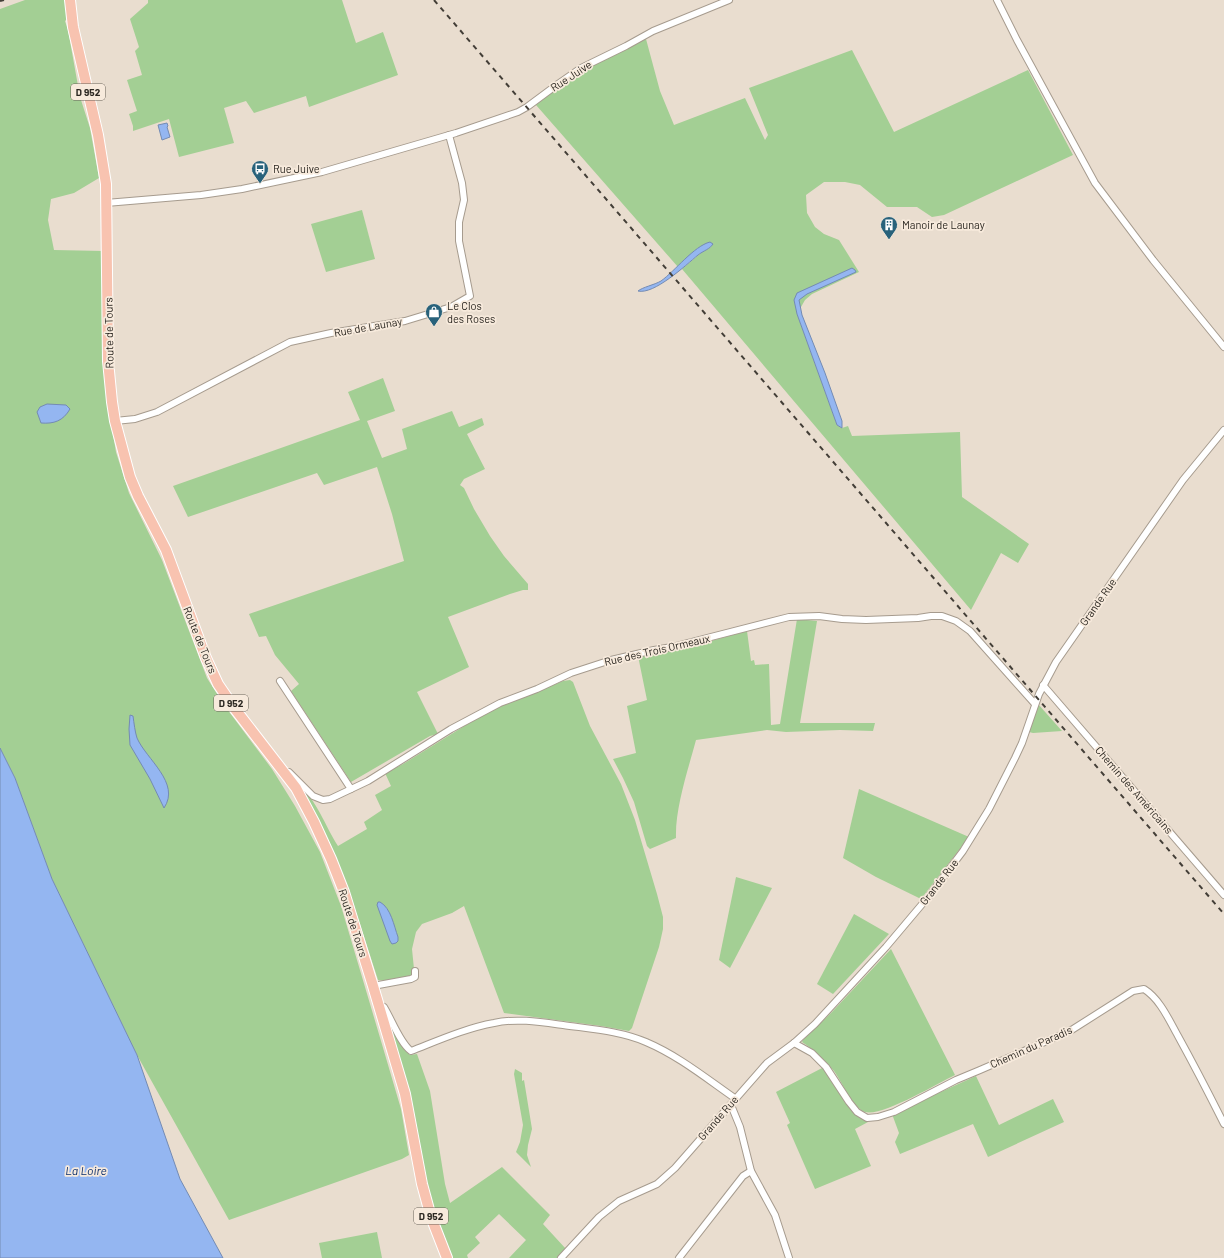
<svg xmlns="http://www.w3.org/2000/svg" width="1224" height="1258" viewBox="0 0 1224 1258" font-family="Barlow,sans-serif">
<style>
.green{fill:#a3cf94}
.water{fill:#94b6f1;stroke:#748bb3}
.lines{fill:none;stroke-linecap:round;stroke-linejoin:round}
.street-casing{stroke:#a69b8e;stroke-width:8}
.primary-casing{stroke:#fff;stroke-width:12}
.street{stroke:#fff;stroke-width:6}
.primary{stroke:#f8c3b0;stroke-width:10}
.rail{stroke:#433e37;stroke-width:2;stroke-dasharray:5 5;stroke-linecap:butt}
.labels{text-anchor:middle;stroke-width:3.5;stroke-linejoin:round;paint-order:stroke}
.shield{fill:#f7eadc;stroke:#686259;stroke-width:1}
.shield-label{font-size:10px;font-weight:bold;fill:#2b2721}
.street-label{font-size:11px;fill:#2b2721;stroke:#f7eadc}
.poi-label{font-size:11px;fill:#2b2721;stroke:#f7eadc;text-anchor:start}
.water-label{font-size:12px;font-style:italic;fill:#092d6c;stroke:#f7eadc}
</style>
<rect width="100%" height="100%" fill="#e9ddcf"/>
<!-- green -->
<g class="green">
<path d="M25,0h40l3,18 -3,3 3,9 12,67 10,31 9,50 -25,15 -23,6 -3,21 6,30 50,1 -2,106 5,41 9,54 13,41 33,67 45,118 17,27 48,64 23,37 25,46 21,54 40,135 20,68 8,46 -7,4 -173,61 -92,-165 -85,-176 -37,-101 -15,-30v-739z"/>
<path d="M148,0h194l14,43 27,-11 15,43 -89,32 -3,-11 -52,17 -8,-12 -22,7 10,35 -55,14 -10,-38 -36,12v-5l-4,-12 8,-3 -10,-31 15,-5 -7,-24 4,-4 -9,-28 18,-16z"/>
<path d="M646,39l14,52 14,34 71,-27 20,42 3,-5 -19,-47 103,-38 42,82 134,-62 45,85 -129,60 -12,2 -15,-10h-30l-27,-22 -15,-3h-21l-18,13 1,18 8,14 9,7 15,6 20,32 -47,22 -7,6 -8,14 40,111 5,3 6,-2 4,10 108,-4 2,65 67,47 -11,19 -17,-10 -30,57 -289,-341 20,-17 9,-5 -13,1 -20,19 -142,-162c33,-29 71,-47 110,-66z"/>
<path d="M362,210l13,49 -49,13 -15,-48z"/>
<path d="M383,378l12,33 -28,10 15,37 25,-9 -5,-20 50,-18 7,16 23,-9 2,7 -17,9 18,35 -21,10 -4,6 4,3 10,21 16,27 14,20 24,28v6h-5l-13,4 -62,23 21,50 -52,25 21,42 -8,2 -79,46 -60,-91 8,-7 -24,-29 -9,-19 -7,1 -10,-23 155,-53 -12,-47 -15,-47 -53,18 -7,-12 -129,44 -15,-31 187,-66 -12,-28z"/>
<path d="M797,619l20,2 -17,102h75l-2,8 -33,-1 -54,2 -19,-2 -71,10c-8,30 -21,68 -20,98l-26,11 -3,-3 -13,-44 -11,-24 -10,-19 23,-6 -9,-47 20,-6 -9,-44 69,-14 40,-11 4,30 3,-1 1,5 14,-1 2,61 9,-1z"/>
<path d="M570,680l3,2 17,44 31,58 14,36 22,74 6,23v12l-4,18 -27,81 -3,3 -28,-5 -97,-13 -40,-107 -12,7 -30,11 -6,8 -4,17 2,20 -2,6 -3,3 -21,3 -10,-1 -18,-56 -29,-78 -33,-62c19,16 27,42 40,62l29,-17 -3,-7 18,-12 -7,-15 16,-9 -6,-13 18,-9 84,-52 76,-31z"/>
<path d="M1038,704l24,27 -29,2 -4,-1z"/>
<path d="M859,789l110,48 -48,62 -45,-22 -33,-19z"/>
<path d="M736,877l36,11 -42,80 -11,-8z"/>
<path d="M854,914l35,20 -56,60 -16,-10z"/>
<path d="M891,949l64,126c-17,8 -73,42 -90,37 -12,-4 -23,-30 -31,-41 -9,-11 -20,-21 -32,-29l1,-2 29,-28z"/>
<path d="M386,1016l11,22 7,11 6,6 7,-1 13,37 15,93 5,19 52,-36 48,48 -7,9 23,25 -9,9h-48l17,-18 -27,-26 -24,23 5,6 -13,12 1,3h-17l-22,-64 -8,-34 -8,-50 -8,-34z"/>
<path d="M824,1067l31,46 13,9 -13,7 16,37 -56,23 -28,-64 3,-2 -14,-31z"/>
<path d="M515,1069l7,4v8l2,-1 8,49 -4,16 -1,10 4,12 -15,-15 4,-10 3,-17 -9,-51z"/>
<path d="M976,1076l23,49 54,-26 11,23 -76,35 -15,-33 -73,30 -5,-12 4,-9 -7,-19z"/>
<path d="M377,1232l5,26h-60l-3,-15z"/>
</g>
<!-- water -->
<g class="water">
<path d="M167,123l1,3 -1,1 3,10 -8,3 -4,-15z"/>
<path d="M710,242l3,2c-3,5 -10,7 -15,11 -12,10 -44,40 -60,36 5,-4 16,-6 23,-10 14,-10 33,-35 49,-39z"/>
<path d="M852,268l3,2 1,2 -49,22 -8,6 3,15 23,58 17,48v7l-5,-3 -40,-111 -3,-14 3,-7z"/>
<path d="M47,404l19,1 4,4c-7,12 -16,15 -29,14l-4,-11 3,-5z"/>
<path d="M130,715l3,1c1,7 2,16 4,22 9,21 44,45 27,70l-14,-29 -20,-34 -1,-16z"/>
<path d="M0,748l15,30 37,101 85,176 43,124 43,79h-223z"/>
<path d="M378,902h2c11,6 14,24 18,35v4l-2,2 -4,1 -2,-3 -13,-36z"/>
</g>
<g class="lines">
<defs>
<g id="street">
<path d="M997,0l20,40 78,143 58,77 71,87"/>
<path d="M106,203l95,-8 41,-6 80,-17 134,-39 62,-21 9,-5 31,-23 23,-16 45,-22 27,-15 76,-31"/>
<path d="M115,421l20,-2 22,-7 133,-70 41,-9 74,-12 46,-14 19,-11 -11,-55v-19l5,-22 -2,-17 -13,-48"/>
<path d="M280,681l71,108"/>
<path d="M1043,685l181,210"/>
<path d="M286,772h3l24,24 10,4 7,-1 38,-18 83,-52 49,-26 37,-14 34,-16 40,-13 43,-10 18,-3 117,-30 30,-1 23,3 24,1 52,-2 13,-2h11l14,5 14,10 65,73"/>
<path d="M373,986l38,-7 4,-2v-6"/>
<path d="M379,1005l5,2c8,13 16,36 27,44 26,-10 55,-23 83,-28 22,-5 47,-1 69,2 28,4 58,6 83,17 33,14 61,37 90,57"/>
<path d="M794,1043l18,10 14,14 23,35 8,10 10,6 11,-1 16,-5 62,-32 24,-10 90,-39 63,-40 11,-2c16,10 25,31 34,47 16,29 31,58 46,88"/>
<path d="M731,1105l9,22 11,44 24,44 14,43"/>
<path d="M561,1258l38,-41 20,-16 38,-17 18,-16 92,-105 27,-20 21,-19 71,-77 43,-51 34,-45 26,-42 26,-51 7,-15 17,-49 17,-32 127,-182 41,-50"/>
<path d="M679,1258l64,-82 8,-5"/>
</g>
<path id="primary" d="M70,0l3,27 25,108 8,49 2,177 4,41 3,19 15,56 8,19 28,54 40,108 12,26 17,25 61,79 18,34 17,37 13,33 29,94 32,108 17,90 9,33 16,41"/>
</defs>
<!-- street casing -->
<use href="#street" class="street-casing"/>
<!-- primary casing -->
<use href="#primary" class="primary-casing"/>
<!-- street -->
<use href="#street" class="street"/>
<!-- primary -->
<use href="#primary" class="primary"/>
<!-- rail -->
<g class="rail">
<path d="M434,0l790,914"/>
<path d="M0,1l4,-1"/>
</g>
</g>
<!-- icons -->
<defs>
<symbol id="bus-pin" viewBox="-11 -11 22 30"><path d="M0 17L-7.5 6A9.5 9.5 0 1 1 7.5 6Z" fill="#28627b" stroke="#f7eadc"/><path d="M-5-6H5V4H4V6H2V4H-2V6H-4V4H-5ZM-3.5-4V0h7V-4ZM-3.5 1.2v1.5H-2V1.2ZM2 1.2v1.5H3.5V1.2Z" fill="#fff"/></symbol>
<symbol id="building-pin" viewBox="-11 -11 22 30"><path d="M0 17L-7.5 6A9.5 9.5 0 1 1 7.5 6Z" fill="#28627b" stroke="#f7eadc"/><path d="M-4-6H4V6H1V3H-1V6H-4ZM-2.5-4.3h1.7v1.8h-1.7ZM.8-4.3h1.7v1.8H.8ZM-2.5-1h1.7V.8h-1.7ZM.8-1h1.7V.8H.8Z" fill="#fff"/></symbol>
<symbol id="shop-pin" viewBox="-11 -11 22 30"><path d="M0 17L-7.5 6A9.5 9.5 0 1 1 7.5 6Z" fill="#28627b" stroke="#f7eadc"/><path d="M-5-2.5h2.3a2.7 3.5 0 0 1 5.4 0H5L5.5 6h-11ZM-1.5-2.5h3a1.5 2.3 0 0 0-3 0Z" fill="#fff"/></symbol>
</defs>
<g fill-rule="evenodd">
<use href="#bus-pin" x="250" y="159" width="20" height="27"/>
<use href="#building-pin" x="879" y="215" width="20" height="27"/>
<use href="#shop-pin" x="424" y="302" width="20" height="27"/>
</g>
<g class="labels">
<!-- shield labels -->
<g class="shield">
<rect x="71" y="84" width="34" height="16" rx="3"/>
<rect x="214" y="695" width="34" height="16" rx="3"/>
<rect x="414" y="1208" width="34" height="16" rx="3"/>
</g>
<g class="shield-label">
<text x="88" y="96">D 952</text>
<text x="231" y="707">D 952</text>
<text x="431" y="1220">D 952</text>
</g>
<!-- street labels -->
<g class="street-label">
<text transform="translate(571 76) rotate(-33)" y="4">Rue Juive</text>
<text transform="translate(368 327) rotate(-10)" y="4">Rue de Launay</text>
<text transform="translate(109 333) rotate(-91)" y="4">Route de Tours</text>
<text transform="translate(1098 602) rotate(-55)" y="4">Grande Rue</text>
<text transform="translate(200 640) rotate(68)" y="4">Route de Tours</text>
<text transform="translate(657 650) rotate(-13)" y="4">Rue des Trois Ormeaux</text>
<text transform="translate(1134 790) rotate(49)" y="4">Chemin des Américains</text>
<text transform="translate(939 882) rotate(-52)" y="4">Grande Rue</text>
<text transform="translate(353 923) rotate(72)" y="4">Route de Tours</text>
<text transform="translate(1031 1047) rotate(-24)" y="4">Chemin du Paradis</text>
<text transform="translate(718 1118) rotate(-49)" y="4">Grande Rue</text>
</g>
<!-- poi labels -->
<g class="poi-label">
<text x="273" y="173">Rue Juive</text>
<text x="902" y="229">Manoir de Launay</text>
<text x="447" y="310">Le Clos<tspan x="447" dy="13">des Roses</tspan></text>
</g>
<!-- water labels -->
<g class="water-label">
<text x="86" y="1175">La Loire</text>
</g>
</g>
</svg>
